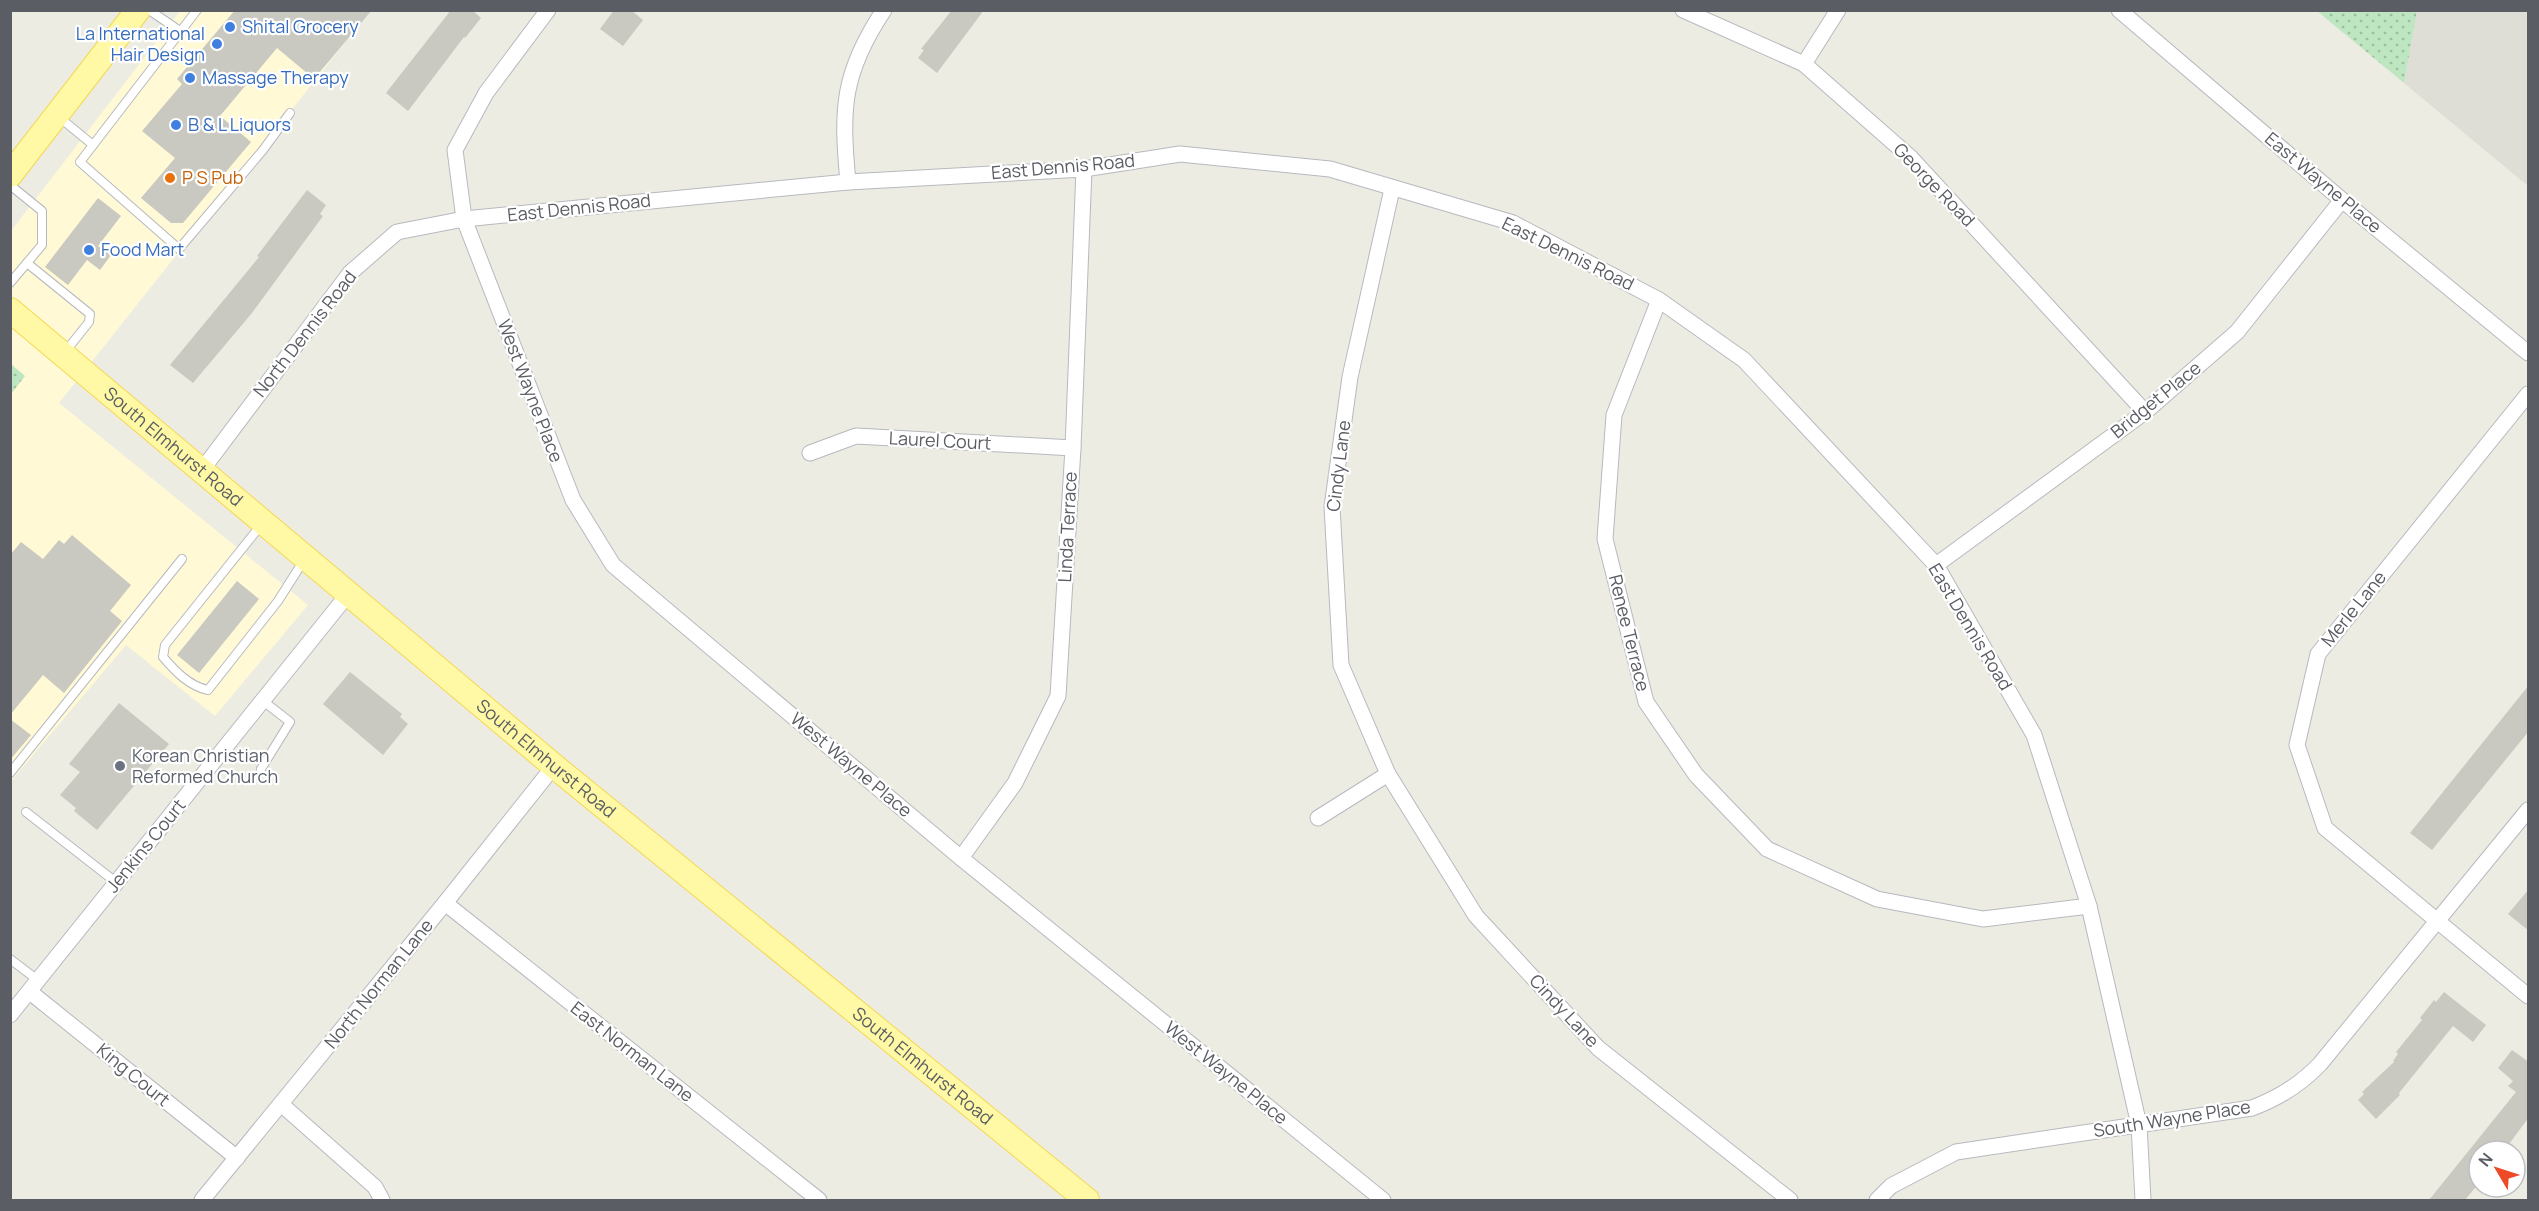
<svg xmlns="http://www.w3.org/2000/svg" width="2539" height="1211" viewBox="0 0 2539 1211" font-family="Manrope,sans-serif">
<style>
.commercial{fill:#fff9d5}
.industrial{fill:#deddd6}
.grass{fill:url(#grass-dots)}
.building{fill:#cac9c1}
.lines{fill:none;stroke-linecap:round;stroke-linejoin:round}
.service-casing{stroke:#b7b9bf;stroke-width:10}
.minor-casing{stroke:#b7b9bf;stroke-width:17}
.primary-casing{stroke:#f5d753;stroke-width:26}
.service{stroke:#fff;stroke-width:8}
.minor{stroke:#fff;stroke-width:15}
.primary{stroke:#fff9a5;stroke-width:24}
.shop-dot{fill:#3f7fe0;stroke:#fff;stroke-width:2}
.food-dot{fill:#e8710a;stroke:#fff;stroke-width:2}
.worship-dot{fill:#6b7280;stroke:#fff;stroke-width:2}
.labels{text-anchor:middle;stroke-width:4.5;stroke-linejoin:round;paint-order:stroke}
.shop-label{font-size:18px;fill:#366cbe;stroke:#fff;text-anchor:start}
.street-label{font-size:18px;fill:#5a5d63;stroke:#fff}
.food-label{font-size:18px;fill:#c56008;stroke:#fff;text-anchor:start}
.worship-label{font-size:18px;fill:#5b616d;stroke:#fff;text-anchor:start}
</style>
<defs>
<pattern id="grass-dots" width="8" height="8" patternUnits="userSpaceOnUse" patternTransform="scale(1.5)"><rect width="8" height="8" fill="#bde6c1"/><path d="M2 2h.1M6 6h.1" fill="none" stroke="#9dbea0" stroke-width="1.8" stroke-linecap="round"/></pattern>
</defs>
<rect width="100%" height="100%" fill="#edece2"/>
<!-- commercial -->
<path class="commercial" d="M180,11h190l-311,392 249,202 -93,111 -89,-71 -115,136v-550z"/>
<!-- industrial -->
<path class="industrial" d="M2417,10l111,1v175l-124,-103z"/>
<!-- grass -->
<g class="grass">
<path d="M2317,11h100l-13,72z"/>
<path d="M11,364l14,12 -14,18z"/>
</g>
<!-- building -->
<g class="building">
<path d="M235,10h137l-58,69 -37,-31 -57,68 31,26 -68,81h-12l-30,-25 34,-40 -33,-27 40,-47 -5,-5z"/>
<path d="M451,10h21l9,8 -16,20 -1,-1 -56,74 -22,-18z"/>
<path d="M614,10h17l12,10 -20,26 -23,-17z"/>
<path d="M952,10h32l-47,63 -19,-15 6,-8 -3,-1z"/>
<path d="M307,190l19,15 -6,9 3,2 -71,97 -59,70 -23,-18 89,-108 -2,-1z"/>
<path d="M98,198l23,18 -23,30 13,9 -11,15 -13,-10 -19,25 -23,-18z"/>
<path d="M72,535l59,50 -21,26 12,10 -58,72 -21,-18 -33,40v-160l11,-13 22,17 16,-19 5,4z"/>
<path d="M237,581l22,18 -60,74 -22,-18z"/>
<path d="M350,672l52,42 -2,3 8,7 -25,31 -60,-51z"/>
<path d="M2529,685v46l-97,119 -22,-17z"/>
<path d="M119,703l50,41 -72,86 -23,-19 2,-3 -16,-13 20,-23 -11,-8z"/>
<path d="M10,719l21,16 -21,25z"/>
<path d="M2529,889v42l-21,-17z"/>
<path d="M2444,992l42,33 -13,17 -20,-16 -54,67 1,2 -24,24 -18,-19 6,-6 -2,-2 32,-30 -1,-1 5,-7 -2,-2 26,-32 -2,-2 14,-18 2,2z"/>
<path d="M2512,1050l17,12v55l-25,34h-25v32l-14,17h-36l87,-108 -8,-6 5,-5 -15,-13z"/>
</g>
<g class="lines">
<defs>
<g id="service">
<path d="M149,10l31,21"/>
<path d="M197,10l-117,152 99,87 84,-99 27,-37"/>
<path d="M59,117l34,28"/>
<path d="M10,185l32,26v34l-32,38"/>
<path d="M27,263l63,51 -1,8 -24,30"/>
<path d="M261,525l-96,120 -2,12c12,14 26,29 45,33l70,-89 26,-41"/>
<path d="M261,769l29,-47 -28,-22"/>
<path d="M10,773l172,-214"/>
<path d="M26,812l91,71"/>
<path d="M10,959l29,22"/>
</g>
<g id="minor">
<path d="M548,10l-62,83 -31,57 9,69 109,281 40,65 348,293 422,342"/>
<path d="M1683,10l121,54 107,94 234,254"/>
<path d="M2119,10l223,190 186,153"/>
<path d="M1804,64l34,-54"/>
<path d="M848,182c-7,-73 -6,-109 36,-172"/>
<path d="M1392,189l-42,188 -18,130 9,158 47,109 88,142 122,132 192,152"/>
<path d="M1659,300l-45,115 -9,124 41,163 50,73 71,74 110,50 106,20 106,-13"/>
<path d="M2528,394l-210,260 -21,91 28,83 203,168"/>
<path d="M810,453l46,-17 217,12"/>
<path d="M202,470l148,-197 47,-41 67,-13 384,-37 236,-13 96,-15 150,15 183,54 146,77 85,60 192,205 98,170 55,171 50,219 4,75"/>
<path d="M1936,565l209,-153 92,-80 105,-132"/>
<path d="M1318,818l70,-44"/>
<path d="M961,858l54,-75 43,-87 15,-248 11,-279"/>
<path d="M445,903l374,297"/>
<path d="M30,992l207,166"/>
<path d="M10,1015l339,-422"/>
<path d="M281,1104l94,83 7,13"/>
<path d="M202,1200l243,-297 109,-137"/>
<path d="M1877,1200l14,-14 65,-34 296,-44c27,-10 48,-23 68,-44l208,-254"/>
</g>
<g id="primary">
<path d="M10,175l128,-165"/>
<path id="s1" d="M10,310l544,456 533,434"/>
</g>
</defs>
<!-- service casing -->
<use href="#service" class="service-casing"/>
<!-- minor casing -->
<use href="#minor" class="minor-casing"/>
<!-- primary casing -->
<use href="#primary" class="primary-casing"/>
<!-- service -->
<use href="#service" class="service"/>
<!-- minor -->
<use href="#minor" class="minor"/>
<!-- primary -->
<use href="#primary" class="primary"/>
</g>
<!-- markers -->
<g class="shop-dot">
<circle cx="230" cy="27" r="6"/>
<circle cx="217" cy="44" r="6"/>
<circle cx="190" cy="78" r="6"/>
<circle cx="176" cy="125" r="6"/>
<circle cx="89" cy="250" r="6"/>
</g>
<circle class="food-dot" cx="170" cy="178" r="6"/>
<circle class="worship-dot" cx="120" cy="766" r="6"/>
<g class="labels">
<!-- shop labels -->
<g class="shop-label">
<text x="242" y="33">Shital Grocery</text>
<text x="205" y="40" text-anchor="end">La International<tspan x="205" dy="21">Hair Design</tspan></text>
<text x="202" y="84">Massage Therapy</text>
<text x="188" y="131">B &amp; L Liquors</text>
<text x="101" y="256">Food Mart</text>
</g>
<!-- street labels -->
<g class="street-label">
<text transform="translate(1063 167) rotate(-5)" y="6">East Dennis Road</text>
<text transform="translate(2323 183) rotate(40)" y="6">East Wayne Place</text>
<text transform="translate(1934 185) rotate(46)" y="6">George Road</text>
<text transform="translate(579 208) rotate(-6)" y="6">East Dennis Road</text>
<text transform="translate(1568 254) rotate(26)" y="6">East Dennis Road</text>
<text transform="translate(305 334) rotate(-52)" y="6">North Dennis Road</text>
<text transform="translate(530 391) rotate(69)" y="6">West Wayne Place</text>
<text transform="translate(2156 400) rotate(-39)" y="6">Bridget Place</text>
<text transform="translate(940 441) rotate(3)" y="6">Laurel Court</text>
<text dy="6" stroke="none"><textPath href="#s1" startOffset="213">South Elmhurst Road</textPath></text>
<text transform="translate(1339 466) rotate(-83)" y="6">Cindy Lane</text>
<text transform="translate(1068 527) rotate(-87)" y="6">Linda Terrace</text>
<text transform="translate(2354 609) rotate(-51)" y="6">Merle Lane</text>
<text transform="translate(1970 627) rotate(59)" y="6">East Dennis Road</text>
<text transform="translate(1629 633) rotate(76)" y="6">Renee Terrace</text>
<text dy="6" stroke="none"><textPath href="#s1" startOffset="699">South Elmhurst Road</textPath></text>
<text transform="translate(851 765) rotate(40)" y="6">West Wayne Place</text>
<text transform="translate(146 846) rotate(-51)" y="6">Jenkins Court</text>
<text transform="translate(379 984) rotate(-51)" y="6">North Norman Lane</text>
<text transform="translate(1564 1011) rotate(47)" y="6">Cindy Lane</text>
<text transform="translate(632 1052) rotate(38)" y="6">East Norman Lane</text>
<text dy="6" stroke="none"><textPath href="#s1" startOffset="1185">South Elmhurst Road</textPath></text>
<text transform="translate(1226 1073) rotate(39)" y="6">West Wayne Place</text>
<text transform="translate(133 1075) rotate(39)" y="6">King Court</text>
<text transform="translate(2172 1119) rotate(-9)" y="6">South Wayne Place</text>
</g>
<!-- food labels -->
<g class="food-label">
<text x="182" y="184">P S Pub</text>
</g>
<!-- worship labels -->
<g class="worship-label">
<text x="132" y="762">Korean Christian<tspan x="132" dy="21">Reformed Church</tspan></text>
</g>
</g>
<!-- border -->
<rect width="2539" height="1211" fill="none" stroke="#5a5d63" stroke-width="24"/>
<!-- north arrow -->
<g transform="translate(2497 1169) rotate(309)"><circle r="28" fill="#ffffff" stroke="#bdbec1" stroke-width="1.5"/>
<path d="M0-4.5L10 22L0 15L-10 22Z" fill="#ed4a28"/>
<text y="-9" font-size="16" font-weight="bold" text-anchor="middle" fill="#5a5d63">N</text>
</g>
</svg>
